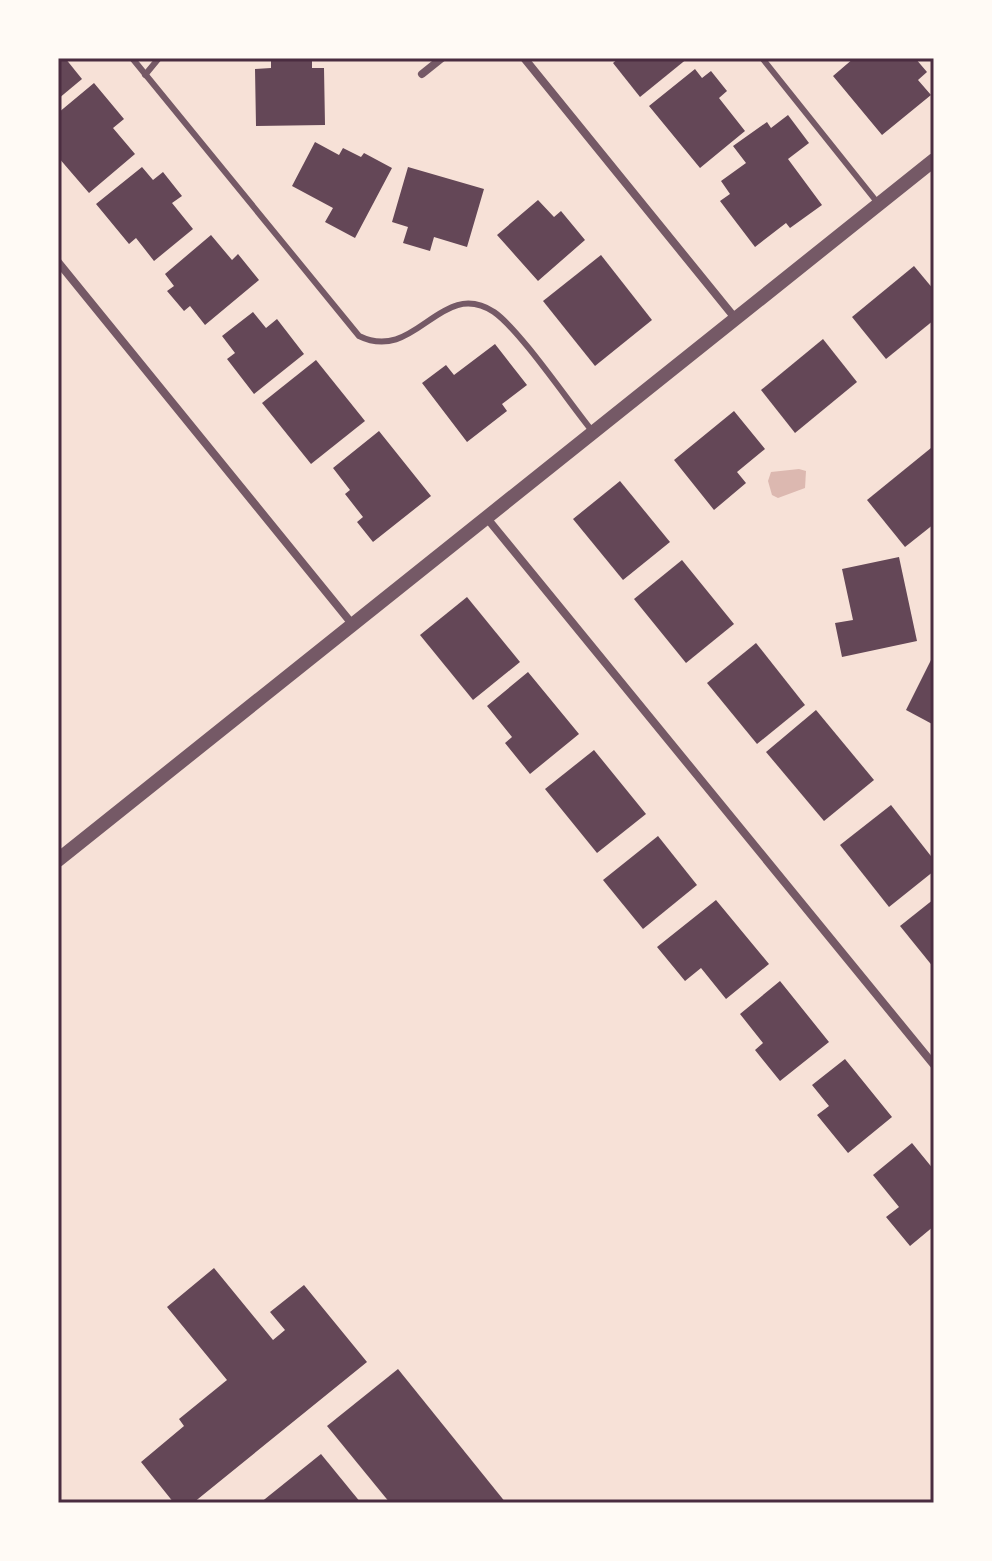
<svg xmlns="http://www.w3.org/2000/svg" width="992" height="1561" viewBox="0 0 992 1561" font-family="'Archivo Narrow',sans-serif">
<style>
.water{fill:#dcb8b0}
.building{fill:#644757}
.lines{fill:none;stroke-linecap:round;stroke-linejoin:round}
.service{stroke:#755966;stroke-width:6}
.minor{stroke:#755966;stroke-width:8}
.tertiary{stroke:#755966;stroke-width:14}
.neatline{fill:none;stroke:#4a2c40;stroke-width:3}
</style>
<rect width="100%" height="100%" fill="#f7e1d7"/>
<!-- water -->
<path class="water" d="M799,469l7,2 -1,17 -27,10 -6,-3 -4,-14 3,-9z"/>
<!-- building -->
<g class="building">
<path d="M58,58h7l17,21 -24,20z"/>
<path d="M271,58h41v10h12l1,57 -69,1 -1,-57 16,-1z"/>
<path d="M619,58h69l-48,39 -27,-34z"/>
<path d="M854,58h61l12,14 -9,8 13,15 -49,40 -49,-59z"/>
<path d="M695,69l7,9 9,-7 16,20 -8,7 26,33 -45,37 -51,-62z"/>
<path d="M94,83l30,36 -11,9 22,26 -46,39 -31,-36v-44z"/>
<path d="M788,115l21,28 -21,16 34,46 -32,23 -4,-5 -31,24 -35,-46 10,-7 -9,-13 25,-18 -13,-17 34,-24 4,6z"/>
<path d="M315,142l24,13 4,-7 18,9 3,-4 28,15 -37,70 -30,-16 8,-14 -41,-22z"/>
<path d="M142,167l11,13 10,-8 19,24 -10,7 21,26 -39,32 -18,-23 -7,6 -33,-40z"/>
<path d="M408,167l76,22 -17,58 -33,-10 -4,14 -27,-8 5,-16 -16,-5z"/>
<path d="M538,200l16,17 7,-6 24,29 -47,41 -41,-46z"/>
<path d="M211,235l21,25 6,-6 21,26 -54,45 -15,-19 -6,5 -17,-20 7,-5 -9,-12z"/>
<path d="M601,255l51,65 -57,46 -52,-65z"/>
<path d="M914,266l20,24v30l-48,39 -34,-42z"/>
<path d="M253,312l13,16 11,-9 27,35 -50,40 -27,-35 8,-6 -13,-17z"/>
<path d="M823,339l34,43 -62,51 -34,-43z"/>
<path d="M495,344l32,41 -25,19 5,7 -40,31 -45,-59 24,-18 8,10z"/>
<path d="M316,360l49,61 -54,43 -49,-61z"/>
<path d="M734,411l31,38 -28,23 9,11 -32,27 -40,-50z"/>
<path d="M379,431l52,65 -58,46 -16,-20 6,-5 -18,-23 5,-4 -17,-22z"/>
<path d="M931,448l3,4v72l-29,23 -38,-47z"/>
<path d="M620,481l50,61 -47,38 -50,-61z"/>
<path d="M899,557l18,84 -75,16 -7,-34 18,-3 -11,-51z"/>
<path d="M682,560l52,64 -48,39 -52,-64z"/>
<path d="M467,597l53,65 -47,38 -53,-65z"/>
<path d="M756,643l49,62 -48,39 -50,-61z"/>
<path d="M934,654v71l-28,-15z"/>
<path d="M528,672l51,62 -49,40 -25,-31 7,-6 -25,-31z"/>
<path d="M816,710l58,70 -50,41 -58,-69z"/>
<path d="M594,750l52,64 -49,39 -52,-64z"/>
<path d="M891,805l43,55v11l-45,36 -49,-62z"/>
<path d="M658,836l39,49 -54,44 -40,-49z"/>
<path d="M934,899v69l-34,-42z"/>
<path d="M716,900l53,64 -43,35 -25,-31 -16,13 -28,-34z"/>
<path d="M780,981l49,61 -49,39 -25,-31 8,-7 -23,-29z"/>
<path d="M845,1059l47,58 -44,36 -31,-38 12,-9 -17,-21z"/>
<path d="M912,1143l22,27v56l-24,20 -24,-29 13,-10 -26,-32z"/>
<path d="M214,1268l59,72 12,-10 -15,-18 34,-27 63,77 -174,141h-19l-33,-41 43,-36 -5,-7 48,-39 -60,-73z"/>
<path d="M398,1369l108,134h-116l-63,-77z"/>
<path d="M321,1454l40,49h-101z"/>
</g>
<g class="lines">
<!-- service -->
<g class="service">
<path d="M132,58l227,278c57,28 81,-59 135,-24 26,18 76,92 99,120"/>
<path d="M762,58l115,144"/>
<path d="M145,75l14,-17"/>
</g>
<!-- minor -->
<g class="minor">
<path d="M524,58l211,260"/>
<path d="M422,74l20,-16"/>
<path d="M58,262l295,363"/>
<path d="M486,517l448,548"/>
</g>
<!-- tertiary -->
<path class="tertiary" d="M58,860l876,-700"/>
</g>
<!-- border -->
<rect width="992" height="1561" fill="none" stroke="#fffaf5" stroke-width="120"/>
<rect x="60" y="60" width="872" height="1441" class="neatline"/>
</svg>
